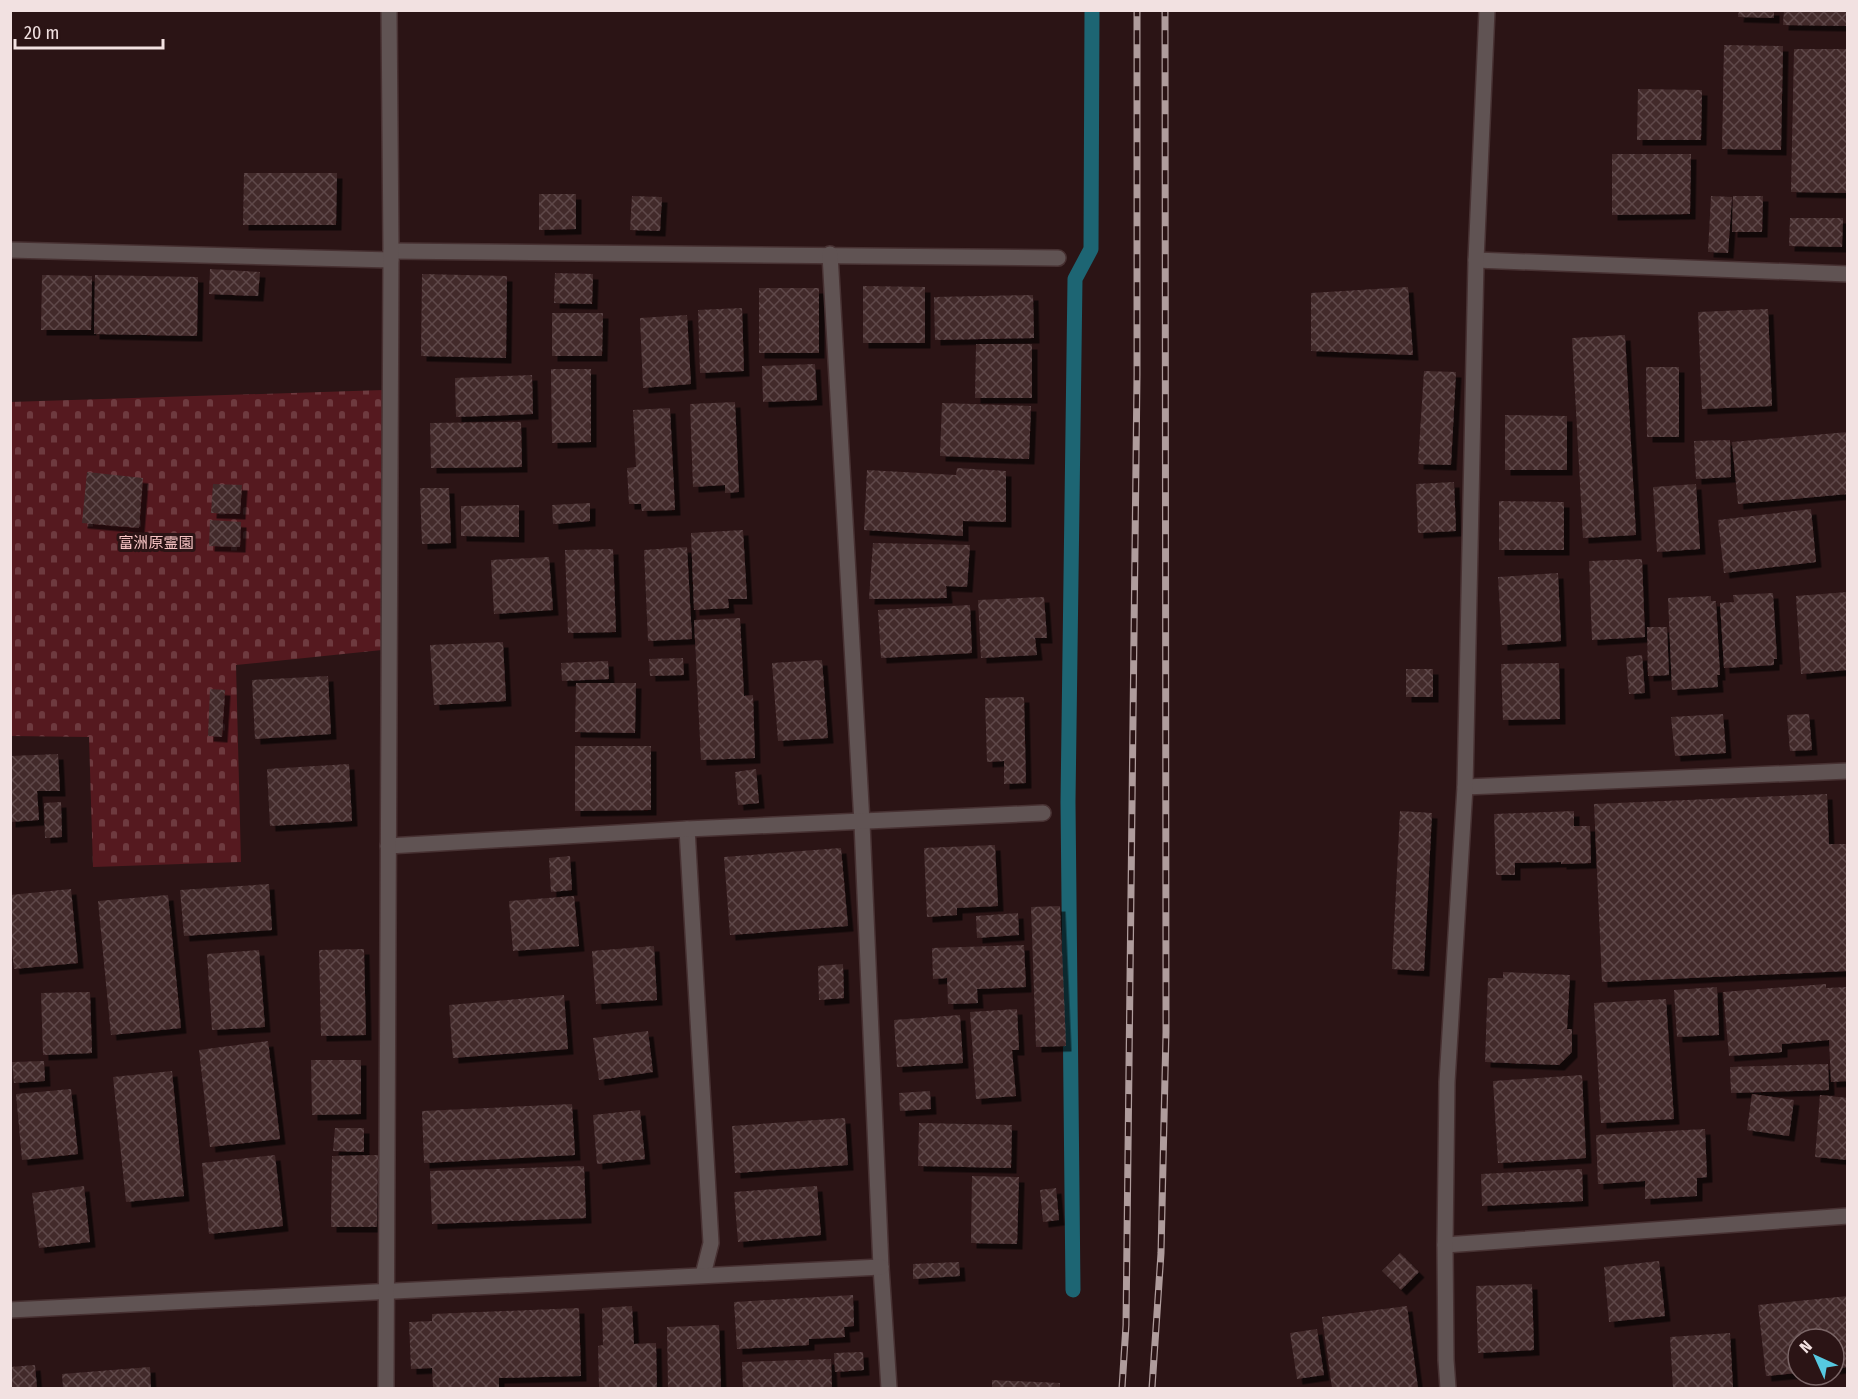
<svg xmlns="http://www.w3.org/2000/svg" width="1858" height="1399" viewBox="0 0 1858 1399" font-family="'Fira Sans Condensed','Noto Sans JP',sans-serif">
<style>
.cemetery{fill:url(#cemetery-stones)}
.lines{fill:none;stroke-linecap:round;stroke-linejoin:round}
.stream{stroke:#1d6573;stroke-width:15}
.building{fill:url(#building-cross-hatch);filter:url(#shadow)}
.street-casing{stroke:#473132;stroke-width:18}
.street{stroke:#605353;stroke-width:15}
.rail-casing{stroke:#af9c9c;stroke-width:7}
.rail{stroke:#2b1415;stroke-width:4.5;stroke-dasharray:14;stroke-linecap:butt}
.labels{text-anchor:middle;stroke-width:6;stroke-linejoin:round;paint-order:stroke}
.park-label{font-size:15px;fill:#f7c3c3;stroke:#2b1415}
</style>
<defs>
<pattern id="cemetery-stones" width="16" height="16" patternUnits="userSpaceOnUse" patternTransform="scale(1.5)"><rect width="16" height="16" fill="#55191f"/><path d="M2 7V4a2 2 0 0 1 4 0v3zM10 15v-3a2 2 0 0 1 4 0v3z" fill="#6e3a3f"/></pattern>
<pattern id="building-cross-hatch" width="8" height="8" patternUnits="userSpaceOnUse" patternTransform="scale(1.5)"><rect width="8" height="8" fill="#42292a"/><path d="M0 0l8 8M0 8l8-8" fill="none" stroke="#5e4849"/></pattern>
<filter id="shadow"><feDropShadow dx="5.5" dy="5.5" stdDeviation="0" flood-color="#0009"/></filter>
</defs>
<rect width="100%" height="100%" fill="#2b1415"/>
<!-- cemetery -->
<path class="cemetery" d="M384,390l-2,260 -146,15 5,197 -148,5 -4,-130 -78,-1 -1,-334z"/>
<g class="lines">
<!-- stream -->
<path class="stream" d="M1073,1290l-5,-488 7,-523 16,-30 1,-239"/>
</g>
<!-- building -->
<g class="building">
<path d="M1739,10h35v8l-36,-1z"/>
<path d="M1784,10h64v16l-65,-1z"/>
<path d="M1724,45l59,1 -2,104 -59,-1z"/>
<path d="M1794,49h54v144l-57,-1z"/>
<path d="M1638,89l64,1 -1,50h-64z"/>
<path d="M1612,154h79l-1,60 -78,1z"/>
<path d="M244,173h93l-1,52h-93z"/>
<path d="M539,194h37v35l-37,1z"/>
<path d="M632,196l30,1 -2,34 -30,-1z"/>
<path d="M1711,196l21,1 -4,56 -20,-1z"/>
<path d="M1733,196h30l-1,36h-30z"/>
<path d="M1790,218h53l-1,29 -53,-1z"/>
<path d="M210,269l50,3 -2,24 -49,-2z"/>
<path d="M555,273l38,1 -1,30 -38,-1z"/>
<path d="M422,274l85,2 -1,82 -85,-2z"/>
<path d="M42,275l50,1 -1,54h-50z"/>
<path d="M95,275l103,2 -1,59 -103,-2z"/>
<path d="M863,286l62,1v56h-62z"/>
<path d="M1408,287l5,68 -102,-4v-58z"/>
<rect x="759" y="288" width="60" height="65"/>
<path d="M1033,295l1,43 -99,2 -1,-43z"/>
<path d="M742,308l2,63 -44,2 -2,-63z"/>
<path d="M1768,309l4,97 -70,3 -4,-97z"/>
<path d="M552,313h51l-1,43h-50z"/>
<path d="M687,315l4,69 -48,4 -3,-70z"/>
<path d="M1625,335l11,200 -53,3 -11,-200z"/>
<path d="M976,344h56v54h-57z"/>
<path d="M815,364l2,36 -54,2 -1,-36z"/>
<path d="M1646,367h33v70h-32z"/>
<path d="M551,369h40v73l-39,1z"/>
<path d="M1424,371l32,1 -5,93 -33,-1z"/>
<path d="M532,375l1,39 -77,3 -1,-39z"/>
<path d="M735,402l4,90 -14,1v-8l-32,2 -3,-83z"/>
<path d="M942,403l89,3 -2,53 -89,-3z"/>
<path d="M670,408l5,102 -33,1 -1,-7h-12l-2,-36 9,-1 -3,-57z"/>
<path d="M1505,415l62,1v54h-62z"/>
<path d="M521,422l1,45 -91,1 -1,-45z"/>
<path d="M1848,432v62l-110,10 -6,-62z"/>
<path d="M1730,440l1,37 -35,2 -2,-38z"/>
<path d="M957,468l49,3v51l-43,-1v15l-99,-6 3,-60 89,5z"/>
<path d="M87,472l56,6 -4,50 -57,-5z"/>
<path d="M1454,482l2,49 -38,2 -2,-49z"/>
<path d="M213,484l29,1 -2,29 -29,-1z"/>
<path d="M1696,484l4,65 -43,3 -4,-65z"/>
<path d="M420,488h29l2,55 -29,1z"/>
<path d="M1499,501l65,1v48h-65z"/>
<path d="M590,503v18l-37,3 -1,-19z"/>
<path d="M519,505v32l-58,-1v-30z"/>
<path d="M1811,509l5,53 -92,11 -6,-53z"/>
<path d="M210,520l31,2 -1,25 -31,-1z"/>
<path d="M743,530l4,69h-19l1,9 -35,2 -3,-77z"/>
<path d="M873,543l97,2 -3,42 -21,-1 1,12 -78,1z"/>
<path d="M687,547l5,92 -44,2 -4,-91z"/>
<path d="M613,549l3,83 -48,1 -3,-83z"/>
<path d="M549,557l4,53 -59,4 -3,-54z"/>
<path d="M1642,559l3,78 -53,3 -3,-79z"/>
<path d="M1558,573l3,68 -59,4 -4,-68z"/>
<path d="M1848,592v78l-47,4 -5,-78z"/>
<path d="M1773,593l4,66h-3v6l-50,3 -4,-65 14,-1 -1,-7z"/>
<path d="M1711,596v5h5l4,74h-3l1,12 -46,3 -4,-92z"/>
<path d="M1044,597l3,41h-12l2,17 -56,3 -3,-58z"/>
<path d="M970,605l2,48 -91,5 -3,-48z"/>
<path d="M740,618l4,78 9,-1 2,63 -54,2 -7,-140z"/>
<path d="M1647,627h20l2,48 -21,1z"/>
<path d="M503,642l3,59 -72,4 -4,-60z"/>
<path d="M1642,655l3,38 -16,1 -3,-37z"/>
<path d="M683,658l1,17 -34,1 -1,-17z"/>
<path d="M822,660l6,78 -50,3 -6,-78z"/>
<path d="M608,661l1,18 -47,2 -1,-18z"/>
<path d="M1559,663l1,56 -57,1 -2,-56z"/>
<rect x="1406" y="669" width="27" height="28"/>
<path d="M328,676l3,58 -76,5 -3,-59z"/>
<path d="M576,683h60l-1,50 -60,-1z"/>
<path d="M210,689l15,1 -3,47 -14,-1z"/>
<path d="M1024,697l2,86 -22,1v-23l-17,1 -2,-64z"/>
<path d="M1723,714l3,39 -51,3 -4,-39z"/>
<path d="M1809,714l3,36 -22,1 -3,-36z"/>
<path d="M575,746h76v64l-76,1z"/>
<path d="M58,754l2,37h-23l2,29 -29,2v-66z"/>
<path d="M349,764l3,57 -82,5 -3,-57z"/>
<path d="M756,769l3,34 -21,2 -3,-33z"/>
<path d="M1827,794l2,50h17l2,127 -246,11 -8,-178z"/>
<path d="M61,802l1,35 -17,1 -1,-35z"/>
<path d="M1400,811l32,2 -8,158 -32,-2z"/>
<path d="M1574,811v15h16l1,37 -30,1v-2l-46,1v12h-19l-2,-61z"/>
<path d="M995,845l3,61 -41,2v7l-30,2 -3,-69z"/>
<path d="M841,848l7,78 -118,9 -6,-78z"/>
<path d="M570,856l2,34 -21,2 -2,-34z"/>
<path d="M269,884l3,46 -88,6 -4,-46z"/>
<path d="M71,889l7,74 -64,6 -4,-38v-36z"/>
<path d="M168,895l13,133 -70,7 -13,-134z"/>
<path d="M574,896l5,50 -66,5 -4,-50z"/>
<path d="M1060,906l6,140 -30,1 -5,-140z"/>
<path d="M1018,913l1,22 -42,3 -1,-22z"/>
<path d="M1024,945l2,42 -49,2 1,14 -30,1 -1,-26 -14,1 -1,-31z"/>
<path d="M654,946l3,54 -61,4 -4,-53z"/>
<path d="M364,949l2,86 -45,1 -2,-86z"/>
<path d="M259,950l6,77 -53,3 -5,-76z"/>
<path d="M843,964l1,34 -25,2 -1,-34z"/>
<path d="M1503,972l67,3 -3,54h5v23l-13,13 -74,-3 3,-84h15z"/>
<path d="M1826,984v4l22,-1v94l-17,1 -2,-42 -47,4v8l-53,4 -6,-64z"/>
<path d="M1717,987l2,48 -42,2 -3,-47z"/>
<path d="M90,992l2,61 -49,2 -2,-62z"/>
<path d="M564,995l4,54 -115,9 -4,-53z"/>
<path d="M1666,999l8,120 -73,4 -7,-120z"/>
<path d="M1017,1009l2,41h-7l4,46 -40,3 -6,-87z"/>
<path d="M960,1015l3,48 -66,4 -3,-47z"/>
<path d="M648,1031l5,41 -54,8 -6,-42z"/>
<path d="M268,1041l12,98 -70,8 -11,-97z"/>
<path d="M311,1060h50v54l-49,1z"/>
<path d="M44,1061l1,20 -31,2 -2,-21z"/>
<path d="M1828,1064l1,26 -98,3 -1,-26z"/>
<path d="M172,1071l12,125 -58,6 -13,-125z"/>
<path d="M1582,1075l4,83 -88,5 -5,-82z"/>
<path d="M71,1089l7,65 -56,6 -6,-66z"/>
<path d="M930,1091l1,18 -31,2 -1,-18z"/>
<path d="M1752,1094l42,6 -5,36 -42,-6z"/>
<path d="M1820,1095l28,3v62l-33,-3z"/>
<path d="M572,1104l3,51 -151,8 -2,-52z"/>
<path d="M640,1110l5,49 -48,5 -4,-49z"/>
<path d="M845,1118l3,47 -113,8 -3,-47z"/>
<path d="M919,1123l93,2 -1,43 -93,-2z"/>
<path d="M335,1128h29v24l-31,-1z"/>
<path d="M1705,1129l2,48 -10,1v18l-52,3v-18l-47,3 -2,-49z"/>
<path d="M275,1155l8,71 -74,8 -7,-71z"/>
<path d="M378,1155l-1,72h-46l1,-71z"/>
<path d="M584,1166l2,52 -154,6 -2,-53z"/>
<path d="M1582,1169l1,32 -101,5 -1,-32z"/>
<path d="M972,1176l47,1 -2,67 -46,-1z"/>
<path d="M84,1186l6,56 -51,6 -7,-55z"/>
<path d="M817,1186l4,49 -83,7 -4,-50z"/>
<path d="M1056,1188l3,32 -16,2 -3,-32z"/>
<path d="M1400,1253l19,19 -18,18 -19,-19z"/>
<path d="M1659,1261l6,55 -56,6 -5,-55z"/>
<path d="M959,1262l1,14 -47,3v-15z"/>
<path d="M1532,1284l2,66 -56,3 -2,-67z"/>
<path d="M853,1295l1,31 -10,1 1,10 -36,2v6l-72,4 -3,-47z"/>
<path d="M1848,1296v71l-14,2v-30h-36v34l-32,3 -8,-71z"/>
<path d="M632,1306l2,38 22,-1 1,45h-58l-1,-42 5,-1 -1,-37z"/>
<path d="M1407,1306l11,82h-86l-10,-71z"/>
<path d="M579,1308l2,68 -82,2v10h-66l-1,-20 -21,1 -2,-47 23,-1v-7z"/>
<path d="M719,1325l2,63h-53l-1,-61z"/>
<path d="M1317,1329l7,46 -27,4 -7,-46z"/>
<path d="M1730,1333l3,55h-60l-3,-51z"/>
<path d="M863,1352l1,18 -29,2 -1,-19z"/>
<path d="M831,1359l1,29h-89l-1,-26z"/>
<path d="M35,1365l2,23h-27v-21z"/>
<path d="M150,1367l1,21h-88l-1,-14z"/>
<path d="M992,1380l68,3v5h-68z"/>
</g>
<g class="lines">
<defs>
<g id="street">
<path d="M10,250l381,10"/>
<path d="M391,251l667,7"/>
<path d="M830,254l32,569 19,444 8,121"/>
<path d="M1476,260l372,14"/>
<path d="M1465,787l383,-16"/>
<path d="M687,829l24,414 -8,32"/>
<path d="M388,846l299,-17 356,-16"/>
<path d="M1445,1245l403,-29"/>
<path d="M10,1310l871,-43"/>
<path d="M386,1388l5,-1137 -2,-241"/>
<path d="M1448,1388l-2,-28 -1,-115 2,-163 18,-295 11,-527 11,-250"/>
</g>
</defs>
<!-- street casing -->
<use href="#street" class="street-casing"/>
<!-- street -->
<use href="#street" class="street"/>
<defs>
<g id="rail">
<path d="M1122,1388l4,-63 11,-950v-365"/>
<path d="M1152,1388l9,-135 5,-221 -1,-1022"/>
</g>
</defs>
<!-- rail casing -->
<use href="#rail" class="rail-casing"/>
<!-- rail -->
<use href="#rail" class="rail"/>
</g>
<g class="labels">
<!-- park labels -->
<g class="park-label">
<text x="156" y="548">富洲原霊園</text>
</g>
</g>
<!-- border -->
<rect width="1858" height="1399" fill="none" stroke="#f2e1e1" stroke-width="24"/>
<!-- north arrow -->
<g transform="translate(1816 1357) rotate(315)"><circle r="28" fill="#2b1415" stroke="#7b6667" stroke-width="1.5"/>
<path d="M0-4.5L10 22L0 15L-10 22Z" fill="#56c9e1"/>
<text y="-9" font-size="16" font-weight="bold" text-anchor="middle" fill="#f2e1e1">N</text>
</g>
<!-- scale -->
<path d="M15 39v9h148v-9" fill="none" stroke="#f2e1e1" stroke-width="3"/>
<text x="24" y="39" font-size="18" fill="#f2e1e1" stroke="#2b1415" stroke-width="4.5" paint-order="stroke">20 m</text>
</svg>
